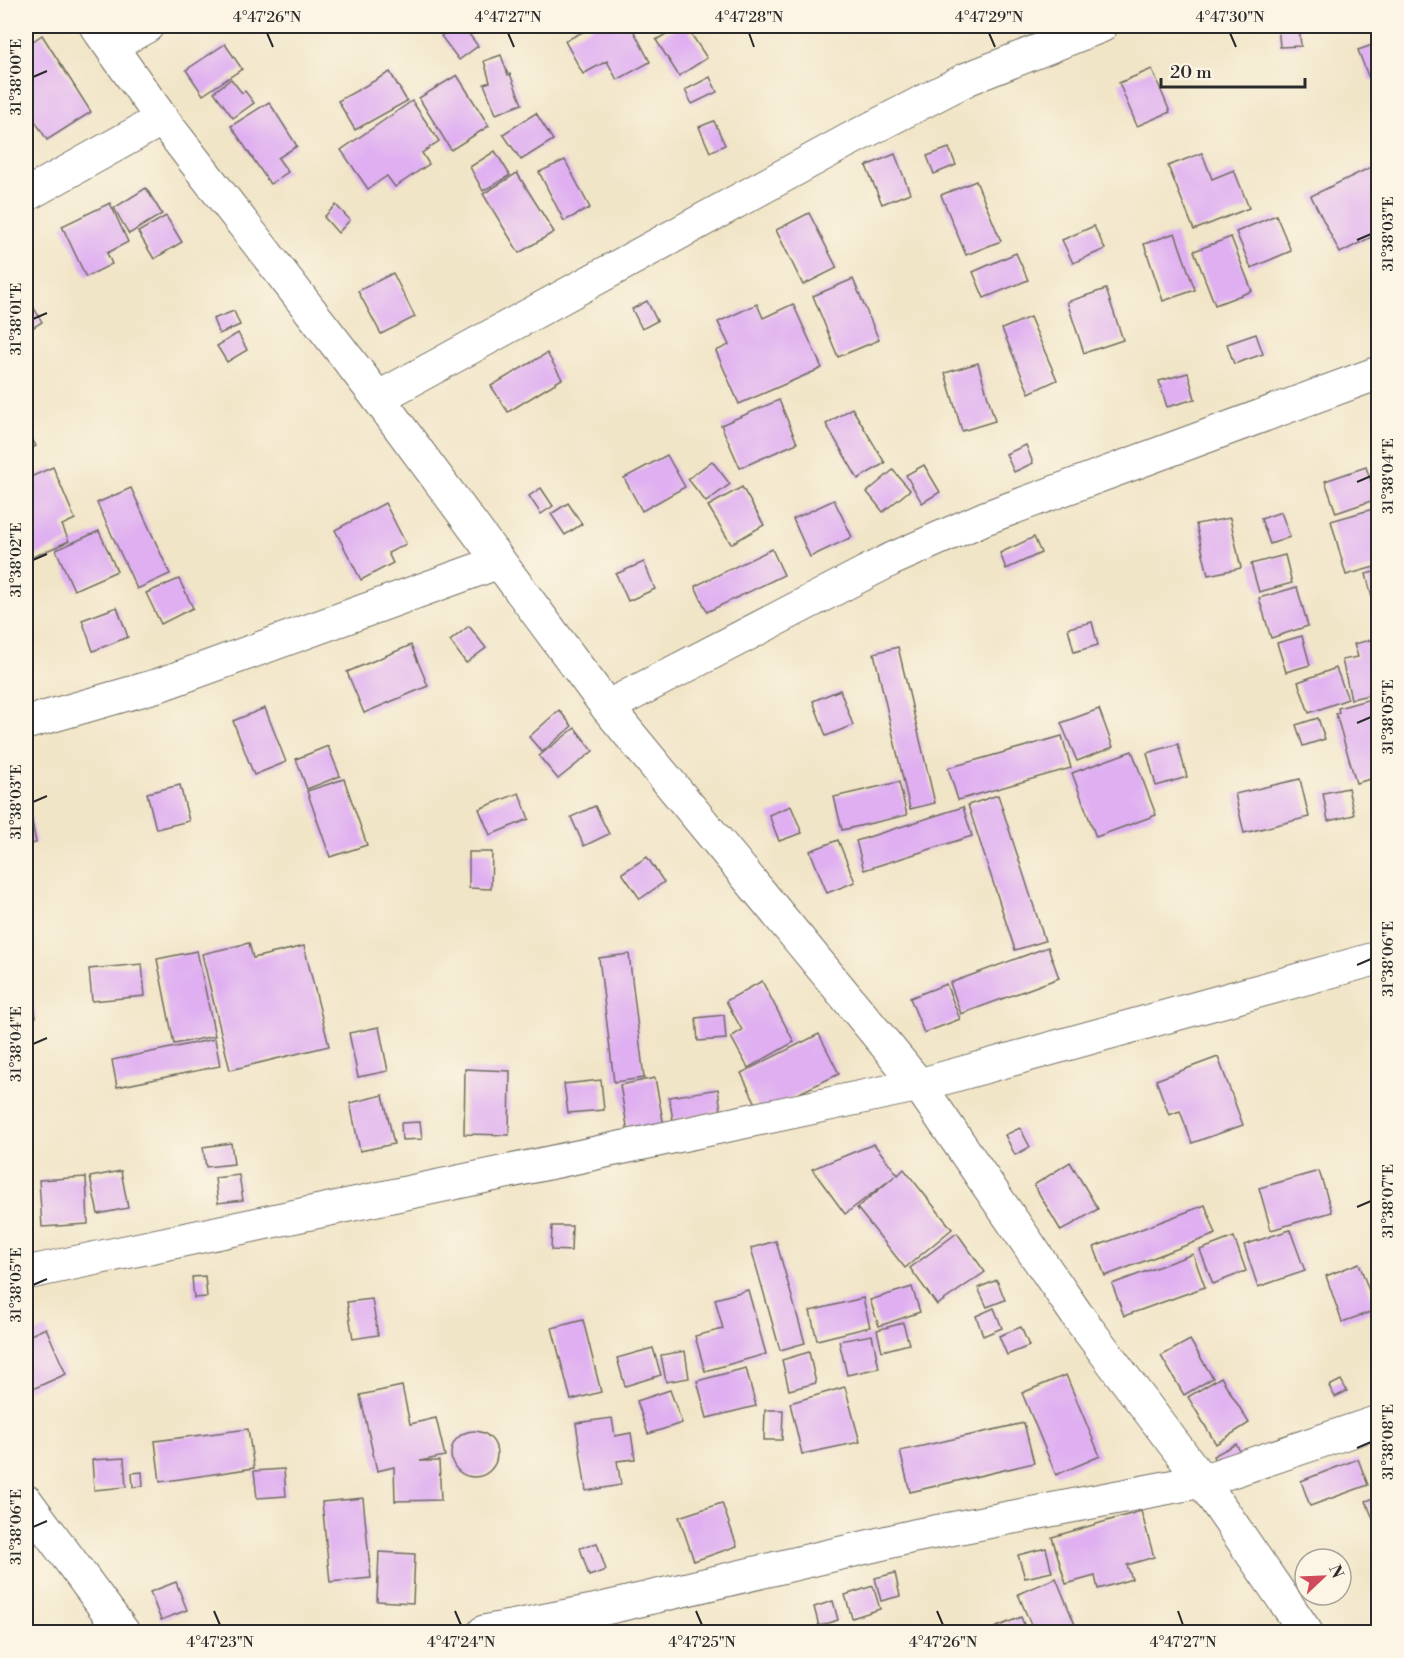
<svg xmlns="http://www.w3.org/2000/svg" width="1404" height="1658" viewBox="0 0 1404 1658" font-family="'Libre Bodoni',serif">
<style>
.building{fill:#dfaff1}
.lines{fill:none;stroke-linecap:round;stroke-linejoin:round}
.street-casing{stroke:#706c62;stroke-width:35}
.street{stroke:#fff;stroke-width:33}
.ticks{fill:none;stroke:#2b2b2b;stroke-width:2}
.neatline{fill:none;stroke:#2b2b2b;stroke-width:2}
.ticks-label{font-size:15px;text-anchor:middle;fill:#2b2b2b}
</style>
<rect width="100%" height="100%" fill="#fcf5e5"/>
<filter id="ink" filterUnits="userSpaceOnUse"><feTurbulence type="fractalNoise" baseFrequency=".0167" numOctaves="2"/><feDisplacementMap in="SourceGraphic" scale="12" xChannelSelector="R" yChannelSelector="G"/><feConvolveMatrix kernelMatrix="1 2 1 2 8 2 1 2 1" color-interpolation-filters="sRGB"/></filter>
<filter id="wash" filterUnits="userSpaceOnUse"><feTurbulence type="fractalNoise" baseFrequency=".008" numOctaves="4" result="noise"/><feDisplacementMap in="SourceGraphic" scale="24" xChannelSelector="R" yChannelSelector="G"/><feGaussianBlur stdDeviation="1.35" result="paint"/><feColorMatrix in="noise" values="0 0 0 0 0 0 0 0 0 0 0 0 0 0 0 0 0 1.4 0 .05"/><feComposite in="paint" operator="in"/></filter>
<g filter="url(#wash)">
<rect width="100%" height="100%" fill="#f1e5c7"/>
<g id="blocks">
<!-- building -->
<g class="building">
<path d="M455,26h8l15,20 -19,14 -18,-24z"/>
<path d="M594,26h37l19,36 -33,18 -10,-19 -24,13 -18,-33z"/>
<path d="M679,26h7l21,32 -28,18 -23,-36z"/>
<path d="M1278,26h21l2,20 -21,1z"/>
<path d="M42,35l49,77 -44,28 -21,-33v-61z"/>
<path d="M1378,43v34l-8,4 -12,-31z"/>
<path d="M225,44l17,25 -39,26 -17,-25z"/>
<path d="M501,55l7,20 2,-1 12,30 -26,10 -12,-30 6,-2 -6,-21z"/>
<path d="M1152,69l18,43 -33,14 -18,-43z"/>
<path d="M390,72l17,29 -52,29 -17,-29z"/>
<path d="M457,75l32,51 -38,24 -32,-52z"/>
<path d="M710,77l7,15 -25,12 -7,-14z"/>
<path d="M231,79l11,14 3,-2 9,12 -21,15 -19,-26z"/>
<path d="M412,101l27,40 -17,12 7,11 -34,23 -8,-11 -19,13 -27,-39z"/>
<path d="M269,102l28,44 -19,12 10,14 -18,12 -39,-58z"/>
<path d="M536,113l17,27 -32,20 -18,-26z"/>
<path d="M714,121l11,24 -15,7 -11,-25z"/>
<path d="M949,148l7,17 -22,9 -7,-18z"/>
<path d="M495,151l15,24 -27,16 -13,-24z"/>
<path d="M1202,153l10,26 22,-9 15,38 -55,22 -26,-64z"/>
<path d="M895,154l15,39 -28,11 -16,-38z"/>
<path d="M565,160l25,48 -26,13 -25,-49z"/>
<path d="M1373,166l5,11v69l-5,-10 -33,17 -29,-57z"/>
<path d="M517,173l37,59 -35,21 -36,-59z"/>
<path d="M976,181l25,60 -35,14 -25,-60z"/>
<path d="M146,188l16,26 -33,20 -15,-26z"/>
<path d="M110,203l18,39 -21,11 5,11 -26,13 -24,-51z"/>
<path d="M336,205l14,15 -12,13 -14,-16z"/>
<path d="M809,213l28,55 -34,17 -27,-55z"/>
<path d="M1276,215l15,36 -40,17 -15,-36z"/>
<path d="M166,216l16,26 -28,17 -16,-27z"/>
<path d="M1094,226l11,23 -32,14 -11,-23z"/>
<path d="M1175,233l20,57 -32,11 -19,-57z"/>
<path d="M1231,237l21,54 -37,14 -21,-54z"/>
<path d="M1016,253l12,27 -44,18 -11,-26z"/>
<path d="M393,273l22,44 -34,17 -23,-43z"/>
<path d="M853,279l26,61 -41,17 -25,-61z"/>
<path d="M1106,289l17,51 -39,13 -17,-51z"/>
<path d="M26,294l16,28 -16,10z"/>
<path d="M647,301l10,20 -15,8 -10,-20z"/>
<path d="M757,304l6,14 30,-14 29,64 -83,36 -23,-53 13,-6 -11,-23z"/>
<path d="M234,311l6,14 -21,9 -6,-15z"/>
<path d="M1030,317l27,63 -28,13 -27,-64z"/>
<path d="M238,333l9,17 -20,12 -10,-16z"/>
<path d="M1256,334l7,20 -29,10 -7,-20z"/>
<path d="M547,353l15,26 -54,33 -17,-26z"/>
<path d="M978,363l17,58 -33,10 -17,-58z"/>
<path d="M1188,373l7,26 -28,8 -8,-26z"/>
<path d="M779,400l18,43 -57,25 -19,-43z"/>
<path d="M852,408l33,55 -27,16 -32,-55z"/>
<path d="M26,428l10,18 -10,6z"/>
<path d="M1026,445l7,18 -19,9 -8,-18z"/>
<path d="M667,455l18,32 -43,24 -18,-33z"/>
<path d="M712,461l18,23 -24,18 -18,-23z"/>
<path d="M924,465l16,27 -18,11 -16,-28z"/>
<path d="M53,467l22,52 -13,6 7,16 -43,19v-81z"/>
<path d="M1366,467l11,32 -41,14 -11,-32z"/>
<path d="M893,470l17,20 -27,22 -16,-20z"/>
<path d="M742,487l22,38 -33,19 -23,-38z"/>
<path d="M131,488l39,86 -33,15 -40,-86z"/>
<path d="M541,488l12,18 -12,8 -12,-18z"/>
<path d="M834,500l18,37 -42,20 -17,-38z"/>
<path d="M385,503l21,41 -18,9 5,10 -32,17 -26,-50z"/>
<path d="M568,503l14,21 -17,11 -14,-21z"/>
<path d="M1373,509l5,20v37l-32,9 -15,-54z"/>
<path d="M1281,512l9,25 -20,7 -9,-25z"/>
<path d="M1230,518l11,50 -33,7 -12,-51z"/>
<path d="M99,531l18,40 -43,19 -18,-40z"/>
<path d="M1034,537l7,16 -35,16 -6,-16z"/>
<path d="M772,549l12,26 -77,37 -12,-26z"/>
<path d="M1285,555l7,28 -33,9 -8,-28z"/>
<path d="M644,562l11,27 -27,12 -12,-27z"/>
<path d="M1378,571v50l-12,-47z"/>
<path d="M179,579l14,29 -32,16 -15,-31z"/>
<path d="M1297,587l11,39 -37,12 -12,-40z"/>
<path d="M117,607l11,30 -35,14 -11,-31z"/>
<path d="M1092,622l6,23 -24,7 -6,-24z"/>
<path d="M469,626l17,22 -20,15 -16,-22z"/>
<path d="M1302,636l8,29 -24,7 -9,-29z"/>
<path d="M1378,638v55l-27,6 -9,-39 16,-3 -4,-13z"/>
<path d="M411,645l17,41 -64,27 -17,-41z"/>
<path d="M898,647l37,156 -25,6 -36,-156z"/>
<path d="M1336,668l12,31 -39,14 -11,-31z"/>
<path d="M840,690l13,35 -27,11 -13,-35z"/>
<path d="M1378,697v80l-22,6 -20,-69 3,-1 -1,-5z"/>
<path d="M265,708l21,54 -32,13 -21,-54z"/>
<path d="M1099,709l14,38 -36,14 -16,-38z"/>
<path d="M559,710l13,16 -30,26 -13,-15z"/>
<path d="M1318,718l7,21 -22,7 -7,-21z"/>
<path d="M575,728l18,23 -35,28 -19,-23z"/>
<path d="M1062,736l9,32 -113,32 -10,-32z"/>
<path d="M1178,744l9,33 -31,9 -9,-33z"/>
<path d="M328,746l12,30 -33,13 -11,-30z"/>
<path d="M1132,751l24,64 -60,22 -24,-64z"/>
<path d="M344,779l23,66 -37,12 -23,-66z"/>
<path d="M1300,779l9,38 -65,16 -9,-39z"/>
<path d="M899,782l8,33 -65,15 -8,-33z"/>
<path d="M180,785l9,36 -33,8 -9,-36z"/>
<path d="M1348,788l6,27 -26,6 -5,-28z"/>
<path d="M519,793l10,26 -39,16 -11,-26z"/>
<path d="M998,795l47,146 -30,9 -47,-145z"/>
<path d="M27,796l9,47 -10,2v-48z"/>
<path d="M595,806l14,28 -25,12 -13,-29z"/>
<path d="M791,806l11,27 -23,8 -10,-26z"/>
<path d="M963,807l9,29 -108,34 -8,-29z"/>
<path d="M838,840l17,42 -28,11 -17,-42z"/>
<path d="M469,852h23l-1,37 -22,-1z"/>
<path d="M647,857l17,25 -24,17 -18,-26z"/>
<path d="M249,943l4,15 51,-12 25,100 -99,24 -28,-116z"/>
<path d="M1048,947l11,31 -98,36 -11,-31z"/>
<path d="M197,951l18,85 -41,8 -17,-85z"/>
<path d="M629,954l15,124 -30,4 -15,-124z"/>
<path d="M142,964l3,32 -53,5 -3,-32z"/>
<path d="M27,970l9,47 -10,3v-49z"/>
<path d="M762,981l32,61 -46,26 -17,-31 11,-7 -16,-29z"/>
<path d="M946,984l14,35 -36,14 -14,-35z"/>
<path d="M724,1015l2,24 -28,2 -2,-23z"/>
<path d="M379,1027l9,44 -30,6 -9,-44z"/>
<path d="M819,1034l20,40 -79,38 -19,-39z"/>
<path d="M215,1039l5,27 -103,21 -5,-27z"/>
<path d="M1218,1057l25,68 -51,18 -12,-32 -11,4 -13,-35z"/>
<path d="M465,1069l45,2 -1,64 -45,-1z"/>
<path d="M655,1078l9,48 -36,6 -8,-47z"/>
<path d="M601,1080l3,30 -36,3 -4,-29z"/>
<path d="M718,1089l3,22 -48,9 -4,-23z"/>
<path d="M383,1095l11,49 -34,7 -10,-48z"/>
<path d="M420,1122l2,17 -20,1 -1,-17z"/>
<path d="M1020,1128l10,19 -15,8 -10,-20z"/>
<path d="M231,1143l3,21 -28,3 -3,-20z"/>
<path d="M874,1144l24,31 6,-6 48,60 -47,39 -48,-60 38,-32 -50,38 -33,-45z"/>
<path d="M1070,1162l28,47 -37,22 -27,-46z"/>
<path d="M121,1171l7,37 -30,6 -8,-37z"/>
<path d="M1319,1171l13,41 -61,18 -12,-42z"/>
<path d="M239,1175l4,25 -25,3 -3,-25z"/>
<path d="M86,1177l2,47 -46,3 -3,-47z"/>
<path d="M1205,1205l11,29 -111,42 -11,-29z"/>
<path d="M552,1226h20l-1,25 -20,-1z"/>
<path d="M1290,1230l15,41 -47,16 -14,-42z"/>
<path d="M957,1233l28,39 -48,33 -27,-37z"/>
<path d="M1234,1237l12,34 -33,13 -13,-34z"/>
<path d="M776,1241l29,102 -25,7 -29,-102z"/>
<path d="M1193,1254l12,33 -81,29 -12,-32z"/>
<path d="M1359,1263l17,47 -34,12 -16,-46z"/>
<path d="M205,1276l2,21 -13,1 -2,-21z"/>
<path d="M997,1280l8,20 -18,7 -9,-19z"/>
<path d="M912,1287l8,25 -41,14 -9,-26z"/>
<path d="M748,1290l18,64 -61,17 -10,-35 28,-7 -8,-30z"/>
<path d="M863,1298l7,29 -53,13 -7,-29z"/>
<path d="M372,1299l6,36 -25,4 -6,-37z"/>
<path d="M994,1308l8,20 -19,8 -7,-20z"/>
<path d="M583,1320l18,72 -30,8 -19,-72z"/>
<path d="M903,1323l6,21 -27,7 -5,-21z"/>
<path d="M1021,1327l8,19 -22,9 -8,-19z"/>
<path d="M46,1328l20,46 -40,18v-55z"/>
<path d="M872,1335l7,33 -32,7 -8,-34z"/>
<path d="M1190,1340l23,38 -29,17 -23,-39z"/>
<path d="M653,1348l8,27 -36,11 -8,-28z"/>
<path d="M685,1351l4,27 -23,4 -5,-27z"/>
<path d="M809,1352l7,31 -27,7 -7,-30z"/>
<path d="M746,1368l10,38 -49,12 -10,-37z"/>
<path d="M1066,1375l34,81 -44,19 -34,-82z"/>
<path d="M1221,1377l28,46 -33,21 -28,-47z"/>
<path d="M1341,1380l6,11 -12,6 -6,-11z"/>
<path d="M402,1386l8,38 26,-6 9,38 -25,5h19l2,39 -46,1 -1,-34 -17,4 -17,-76z"/>
<path d="M845,1387l15,55 -58,12 -12,-51z"/>
<path d="M670,1390l12,33 -34,11 -11,-33z"/>
<path d="M765,1410h18l-1,30h-18z"/>
<path d="M612,1418l3,18 16,-3 4,26 -18,2 4,24 -35,6 -10,-68z"/>
<path d="M1024,1423l10,40 -124,29 -10,-41z"/>
<path d="M248,1429l6,39 -94,14 -5,-41z"/>
<circle cx="474" cy="1454" r="23"/>
<path d="M1236,1444l7,13 -24,12 -6,-13z"/>
<path d="M124,1458l2,29 -32,3 -2,-30z"/>
<path d="M1358,1459l10,26 -58,21 -9,-25z"/>
<path d="M284,1469l2,27 -29,2 -3,-27z"/>
<path d="M142,1472l1,14 -10,1 -1,-14z"/>
<path d="M1378,1497v35l-12,-31z"/>
<path d="M363,1498l8,80 -41,4 -8,-80z"/>
<path d="M722,1503l15,43 -43,15 -15,-44z"/>
<path d="M1141,1511l13,46 -27,8 5,14 -34,10 -3,-13 -29,8 -14,-47z"/>
<path d="M597,1543l9,27 -17,6 -9,-28z"/>
<path d="M1046,1548l6,24 -27,6 -7,-23z"/>
<path d="M379,1552l36,2 -2,49 -36,-2z"/>
<path d="M895,1573l5,23 -19,5 -6,-23z"/>
<path d="M1056,1578l22,54h-44l-16,-38z"/>
<path d="M176,1582l11,28 -26,10 -11,-28z"/>
<path d="M873,1586l7,23 -28,9 -7,-23z"/>
<path d="M833,1601l5,19 -19,6 -5,-19z"/>
<path d="M1021,1617l6,15h-38v-2z"/>
<path d="M1378,1621v11h-15z"/>
</g>
</g>
</g>
<g filter="url(#ink)">
<use href="#blocks" fill-opacity="0" stroke="#706c62" stroke-width="1.5"/>
<g class="lines">
<defs>
<g id="street">
<path d="M96,26l66,93 216,279 229,309 312,378 158,230 125,166 104,151"/>
<path d="M111,46l36,-20"/>
<path d="M26,195l136,-76"/>
<path d="M378,398l469,-257 120,-62 134,-53"/>
<path d="M607,707l283,-147 95,-42 393,-145"/>
<path d="M26,723l133,-38 340,-123"/>
<path d="M26,1273l893,-188 459,-127"/>
<path d="M26,1501l97,131"/>
<path d="M484,1632l109,-21 321,-75 288,-55 176,-59"/>
</g>
</defs>
<!-- street casing -->
<use href="#street" class="street-casing"/>
<!-- street -->
<use href="#street" class="street"/>
</g>
</g>
<!-- ticks -->
<path class="ticks" d="M267,33l6,14M508,33l6,14M749,33l5,14M989,33l6,14M1230,33l6,14M33,77l14,-6M1357,240l14,-6M33,319l14,-6M1357,482l14,-6M33,560l14,-6M1357,723l14,-6M33,802l14,-6M1357,965l14,-6M33,1044l14,-6M1357,1207l14,-6M33,1285l14,-6M1357,1448l14,-6M33,1527l14,-6M214,1611l6,14M455,1611l6,14M696,1611l6,14M937,1611l6,14M1178,1611l5,14"/>
<!-- margin -->
<rect width="1404" height="1658" fill="none" stroke="#fcf5e5" stroke-width="66"/>
<!-- north arrow -->
<g transform="translate(1323 1577) rotate(67)"><circle r="28" fill="#fcf5e5" stroke="#a8a49b" stroke-width="1.5"/>
<path d="M0-4.5L10 22L0 15L-10 22Z" fill="#d1495b"/>
<text y="-9" font-size="16" font-weight="bold" text-anchor="middle" fill="#2b2b2b">N</text>
</g>
<!-- scale -->
<path d="M1161 78v9h144v-9" fill="none" stroke="#2b2b2b" stroke-width="3"/>
<text x="1170" y="78" font-size="18" fill="#2b2b2b" stroke="#fcf5e5" stroke-width="4.5" paint-order="stroke">20 m</text>
<rect x="33" y="33" width="1338" height="1592" class="neatline"/>
<g class="ticks-label">
<text x="267" y="22">4°47'26"N</text>
<text x="508" y="22">4°47'27"N</text>
<text x="749" y="22">4°47'28"N</text>
<text x="989" y="22">4°47'29"N</text>
<text x="1230" y="22">4°47'30"N</text>
<text transform="translate(16 77) rotate(-90)" y="5">31°38'00"E</text>
<text transform="translate(1388 234) rotate(-90)" y="5">31°38'03"E</text>
<text transform="translate(16 319) rotate(-90)" y="5">31°38'01"E</text>
<text transform="translate(1388 476) rotate(-90)" y="5">31°38'04"E</text>
<text transform="translate(16 560) rotate(-90)" y="5">31°38'02"E</text>
<text transform="translate(1388 717) rotate(-90)" y="5">31°38'05"E</text>
<text transform="translate(16 802) rotate(-90)" y="5">31°38'03"E</text>
<text transform="translate(1388 959) rotate(-90)" y="5">31°38'06"E</text>
<text transform="translate(16 1044) rotate(-90)" y="5">31°38'04"E</text>
<text transform="translate(1388 1201) rotate(-90)" y="5">31°38'07"E</text>
<text transform="translate(16 1285) rotate(-90)" y="5">31°38'05"E</text>
<text transform="translate(1388 1442) rotate(-90)" y="5">31°38'08"E</text>
<text transform="translate(16 1527) rotate(-90)" y="5">31°38'06"E</text>
<text x="220" y="1647">4°47'23"N</text>
<text x="461" y="1647">4°47'24"N</text>
<text x="702" y="1647">4°47'25"N</text>
<text x="943" y="1647">4°47'26"N</text>
<text x="1183" y="1647">4°47'27"N</text>
</g>
</svg>
